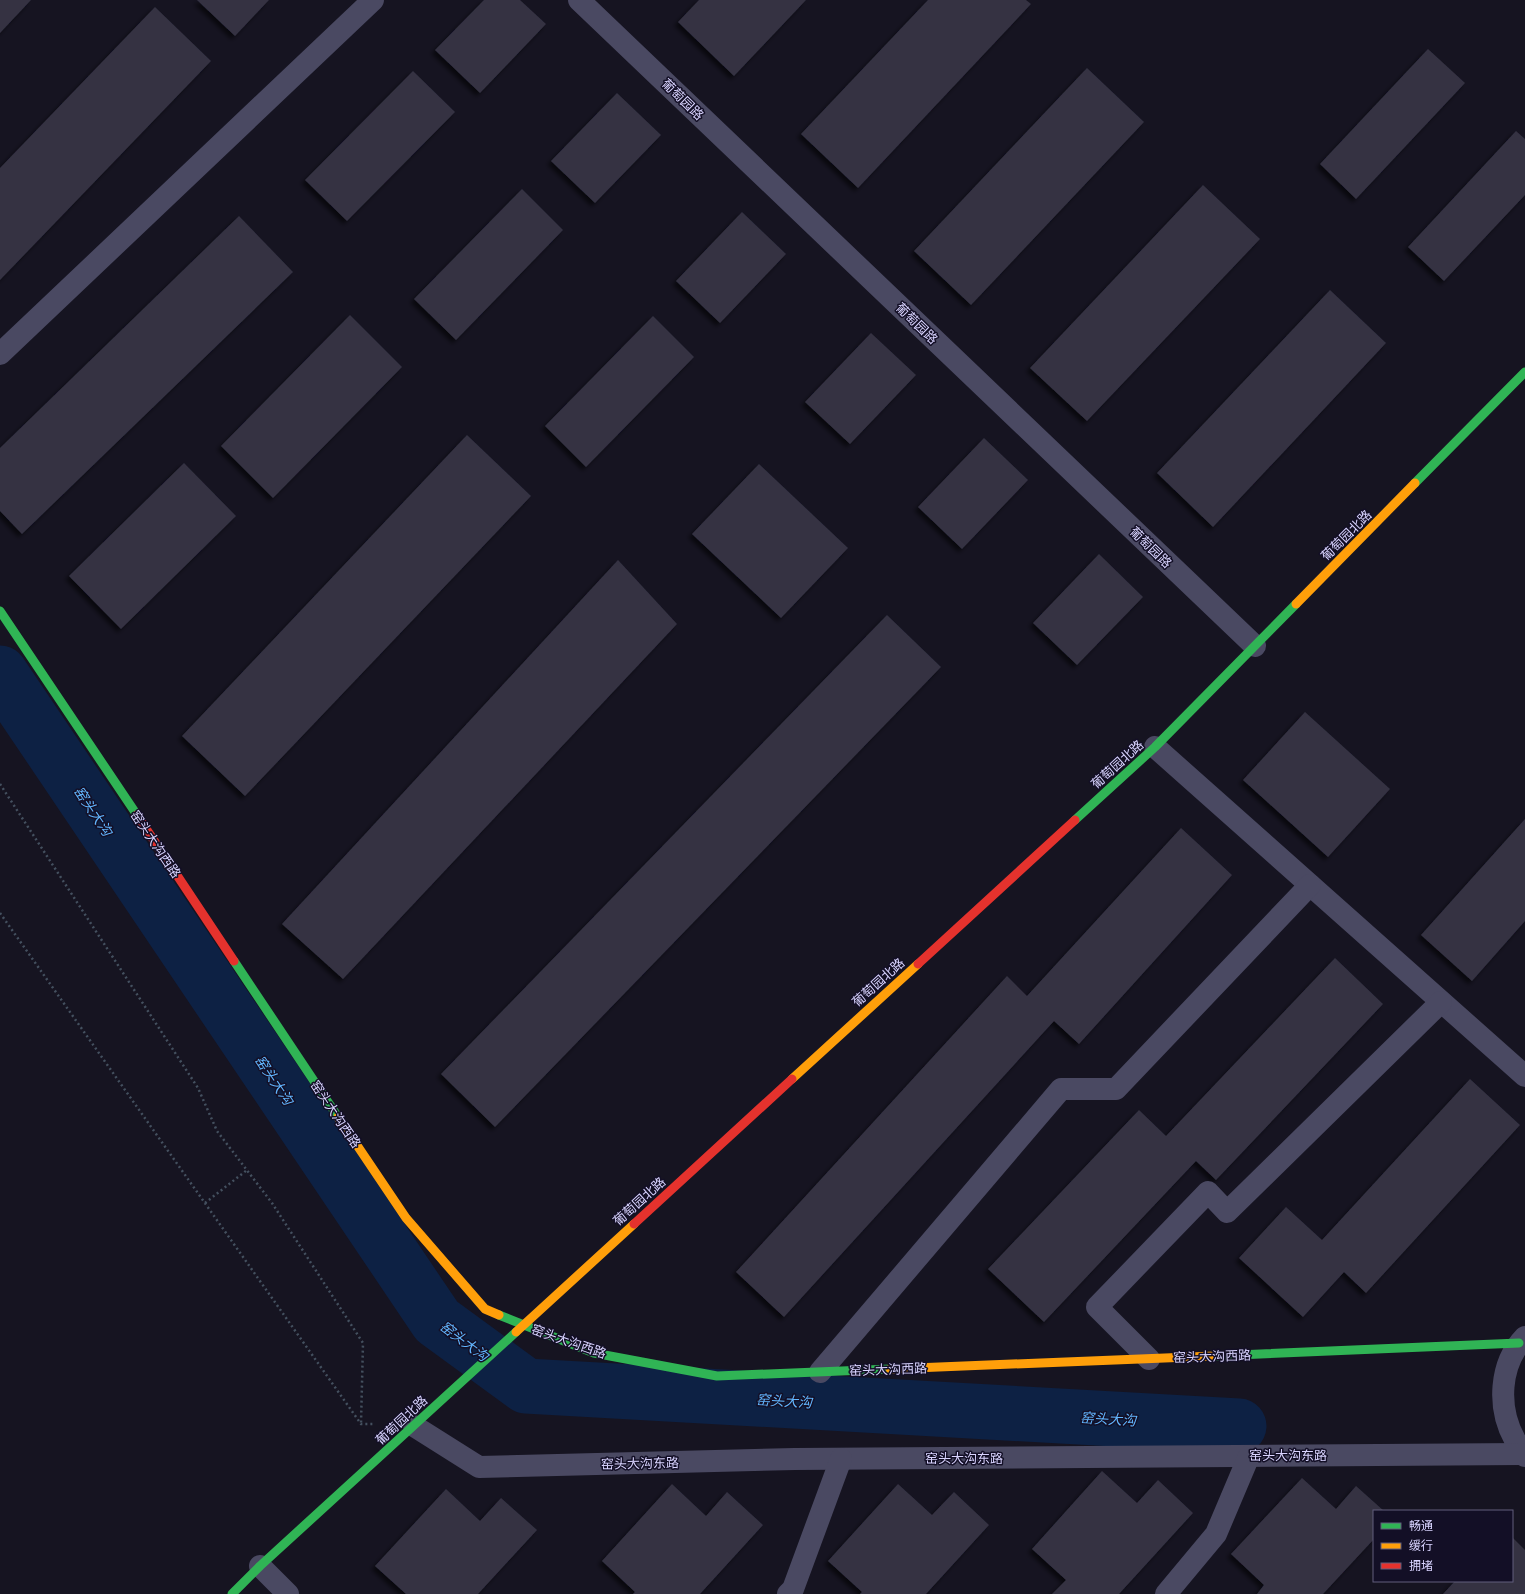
<svg xmlns="http://www.w3.org/2000/svg" width="1525" height="1594" viewBox="0 0 1525 1594" font-family="'Sofia Sans Condensed','Noto Sans SC',sans-serif">
<style>
.lines{fill:none;stroke-linecap:round;stroke-linejoin:round}
.river{stroke:#0d2144;stroke-width:55}
.building{fill:#343243;filter:url(#shadow)}
.path{stroke:#44505f;stroke-width:2.5;stroke-dasharray:2 3;stroke-linecap:butt}
.street{stroke:#4a4962;stroke-width:22}
.fast{stroke:#30b455;stroke-width:9}
.slow{stroke:#ff9f0a;stroke-width:9}
.jam{stroke:#e5322d;stroke-width:9}
.labels{text-anchor:middle;stroke-width:3;stroke-linejoin:round;paint-order:stroke}
.street-label{font-size:13px;fill:#d9d4ff;stroke:#130f26}
.water-label{font-size:14px;font-style:italic;fill:#62b6ff;stroke:#130f26}
</style>
<defs>
<filter id="shadow"><feDropShadow dx="-3.5" dy="3.5" stdDeviation="2" flood-color="#0009"/></filter>
</defs>
<rect width="100%" height="100%" fill="#161421"/>
<g class="lines">
<!-- river -->
<path class="river" d="M0,673l437,648 89,65 713,40"/>
</g>
<!-- building -->
<g class="building">
<path d="M0,0h31l-31,33z"/>
<path d="M197,0h72l-34,36z"/>
<path d="M484,0h36l26,24 -66,69 -45,-43z"/>
<path d="M699,0h107l-72,76 -56,-54z"/>
<path d="M928,0h98l5,4 -173,184 -57,-54z"/>
<path d="M155,7l56,54 -211,219v-112z"/>
<path d="M1428,49l37,34 -109,116 -36,-35z"/>
<path d="M1087,68l57,54 -173,183 -57,-54z"/>
<path d="M413,71l42,41 -108,109 -42,-41z"/>
<path d="M617,93l44,42 -66,68 -44,-42z"/>
<path d="M1516,131l9,8v56l-81,86 -36,-34z"/>
<path d="M1203,185l57,54 -173,182 -57,-53z"/>
<path d="M522,189l41,41 -107,110 -42,-41z"/>
<path d="M742,212l44,42 -66,69 -44,-42z"/>
<path d="M239,216l54,56 -271,262 -22,-23v-63z"/>
<path d="M1330,290l56,53 -173,184 -56,-54z"/>
<path d="M350,315l52,52 -129,131 -52,-52z"/>
<path d="M653,316l41,41 -108,110 -41,-41z"/>
<path d="M871,333l45,42 -66,69 -45,-42z"/>
<path d="M467,435l64,61 -286,300 -63,-60z"/>
<path d="M984,438l44,42 -66,69 -44,-42z"/>
<path d="M184,463l52,53 -115,113 -52,-53z"/>
<path d="M759,464l89,84 -67,70 -89,-84z"/>
<path d="M1099,554l44,43 -66,68 -44,-42z"/>
<path d="M618,560l59,64 -334,355 -61,-55z"/>
<path d="M887,615l54,52 -446,460 -54,-53z"/>
<path d="M1305,712l85,77 -62,68 -85,-77z"/>
<path d="M1525,819v102l-53,60 -51,-46z"/>
<path d="M1181,828l51,47 -153,169 -25,-23 -270,296 -48,-45 271,-296 20,20z"/>
<path d="M1335,958l48,46 -167,176 -20,-19 -152,161 -56,-53 151,-159 27,26z"/>
<path d="M1470,1079l50,46 -154,168 -22,-21 -41,45 -64,-59 47,-51 36,33z"/>
<path d="M1102,1471l35,32 21,-23 35,33 -74,81h-67l14,-14 -34,-31z"/>
<path d="M1302,1478l34,31 20,-23 28,25h-10v28l-51,55h-66l7,-9 -33,-31z"/>
<path d="M672,1484l34,32 21,-24 36,33 -63,69h-67l2,-2 -33,-31z"/>
<path d="M898,1484l34,31 22,-23 35,33 -63,69h-66l2,-2 -34,-31z"/>
<path d="M446,1489l34,32 21,-23 36,32 -59,64h-72l-31,-28z"/>
<path d="M1512,1537l13,13v44h-82l12,-13h57z"/>
</g>
<g class="lines">
<!-- path -->
<g class="path">
<path d="M0,784l198,304 19,43 55,72 91,140 -2,81"/>
<path d="M0,913l361,511h14"/>
<path d="M205,1203l42,-33"/>
</g>
<!-- street -->
<g class="street">
<path d="M579,0l676,646"/>
<path d="M0,354l373,-354"/>
<path d="M1155,747l370,329"/>
<path d="M1525,1337c-26,27 -28,71 -10,103 3,5 6,12 10,16"/>
<path d="M1149,1359l-52,-52 111,-115 19,20 214,-210"/>
<path d="M820,1372l241,-283h55l194,-204"/>
<path d="M414,1426l65,41 316,-8 728,-5"/>
<path d="M260,1566l28,28"/>
<path d="M788,1594l5,-5 48,-130"/>
<path d="M1166,1594l50,-60 33,-78"/>
</g>
<!-- fast -->
<g class="fast">
<path d="M1415,483l110,-111"/>
<path d="M0,611l137,204"/>
<path d="M1075,820l80,-73 141,-143"/>
<path d="M234,961l104,156"/>
<path d="M499,1315l95,38 123,23 173,-7"/>
<path d="M1214,1356l305,-13"/>
<path d="M232,1594l28,-28 256,-234"/>
</g>
<!-- slow -->
<g class="slow">
<path d="M1296,604l119,-121"/>
<path d="M792,1079l126,-115"/>
<path d="M338,1117l68,101 79,91 14,6"/>
<path d="M516,1332l118,-108"/>
<path d="M890,1369l324,-13"/>
</g>
<!-- jam -->
<g class="jam">
<path d="M137,815l97,146"/>
<path d="M918,964l157,-144"/>
<path d="M634,1224l158,-145"/>
</g>
</g>
<g class="labels">
<!-- street labels -->
<g class="street-label">
<text transform="translate(683 99) rotate(44)" y="5">葡萄园路</text>
<text transform="translate(917 323) rotate(44)" y="5">葡萄园路</text>
<text transform="translate(1346 535) rotate(-45)" y="5">葡萄园北路</text>
<text transform="translate(1151 547) rotate(44)" y="5">葡萄园路</text>
<text transform="translate(1117 764) rotate(-42)" y="5">葡萄园北路</text>
<text transform="translate(156 844) rotate(56)" y="5">窑头大沟西路</text>
<text transform="translate(878 982) rotate(-42)" y="5">葡萄园北路</text>
<text transform="translate(336 1114) rotate(56)" y="5">窑头大沟西路</text>
<text transform="translate(639 1201) rotate(-42)" y="5">葡萄园北路</text>
<text transform="translate(569 1341) rotate(19)" y="5">窑头大沟西路</text>
<text transform="translate(1212 1356) rotate(-2)" y="5">窑头大沟西路</text>
<text transform="translate(888 1369) rotate(-2)" y="5">窑头大沟西路</text>
<text transform="translate(401 1420) rotate(-43)" y="5">葡萄园北路</text>
<text x="1288" y="1460">窑头大沟东路</text>
<text x="964" y="1463">窑头大沟东路</text>
<text transform="translate(640 1463) rotate(-1)" y="5">窑头大沟东路</text>
</g>
<!-- water labels -->
<g class="water-label">
<text transform="translate(93 811) rotate(56)" y="5">窑头大沟</text>
<text transform="translate(274 1080) rotate(56)" y="5">窑头大沟</text>
<text transform="translate(464 1341) rotate(37)" y="5">窑头大沟</text>
<text transform="translate(784 1401) rotate(3)" y="5">窑头大沟</text>
<text transform="translate(1108 1419) rotate(3)" y="5">窑头大沟</text>
</g>
</g>
<!-- legend -->
<rect x="1373" y="1510" width="140" height="72" fill="#130f26" stroke="#625e7d"/>
<rect x="1381" y="1523" width="20" height="6" fill="#30b455" stroke="#625e7d"/>
<text x="1409" y="1530" font-size="12" fill="#d9d4ff">畅通</text>
<rect x="1381" y="1543" width="20" height="6" fill="#ff9f0a" stroke="#625e7d"/>
<text x="1409" y="1550" font-size="12" fill="#d9d4ff">缓行</text>
<rect x="1381" y="1563" width="20" height="6" fill="#e5322d" stroke="#625e7d"/>
<text x="1409" y="1570" font-size="12" fill="#d9d4ff">拥堵</text>
</svg>
